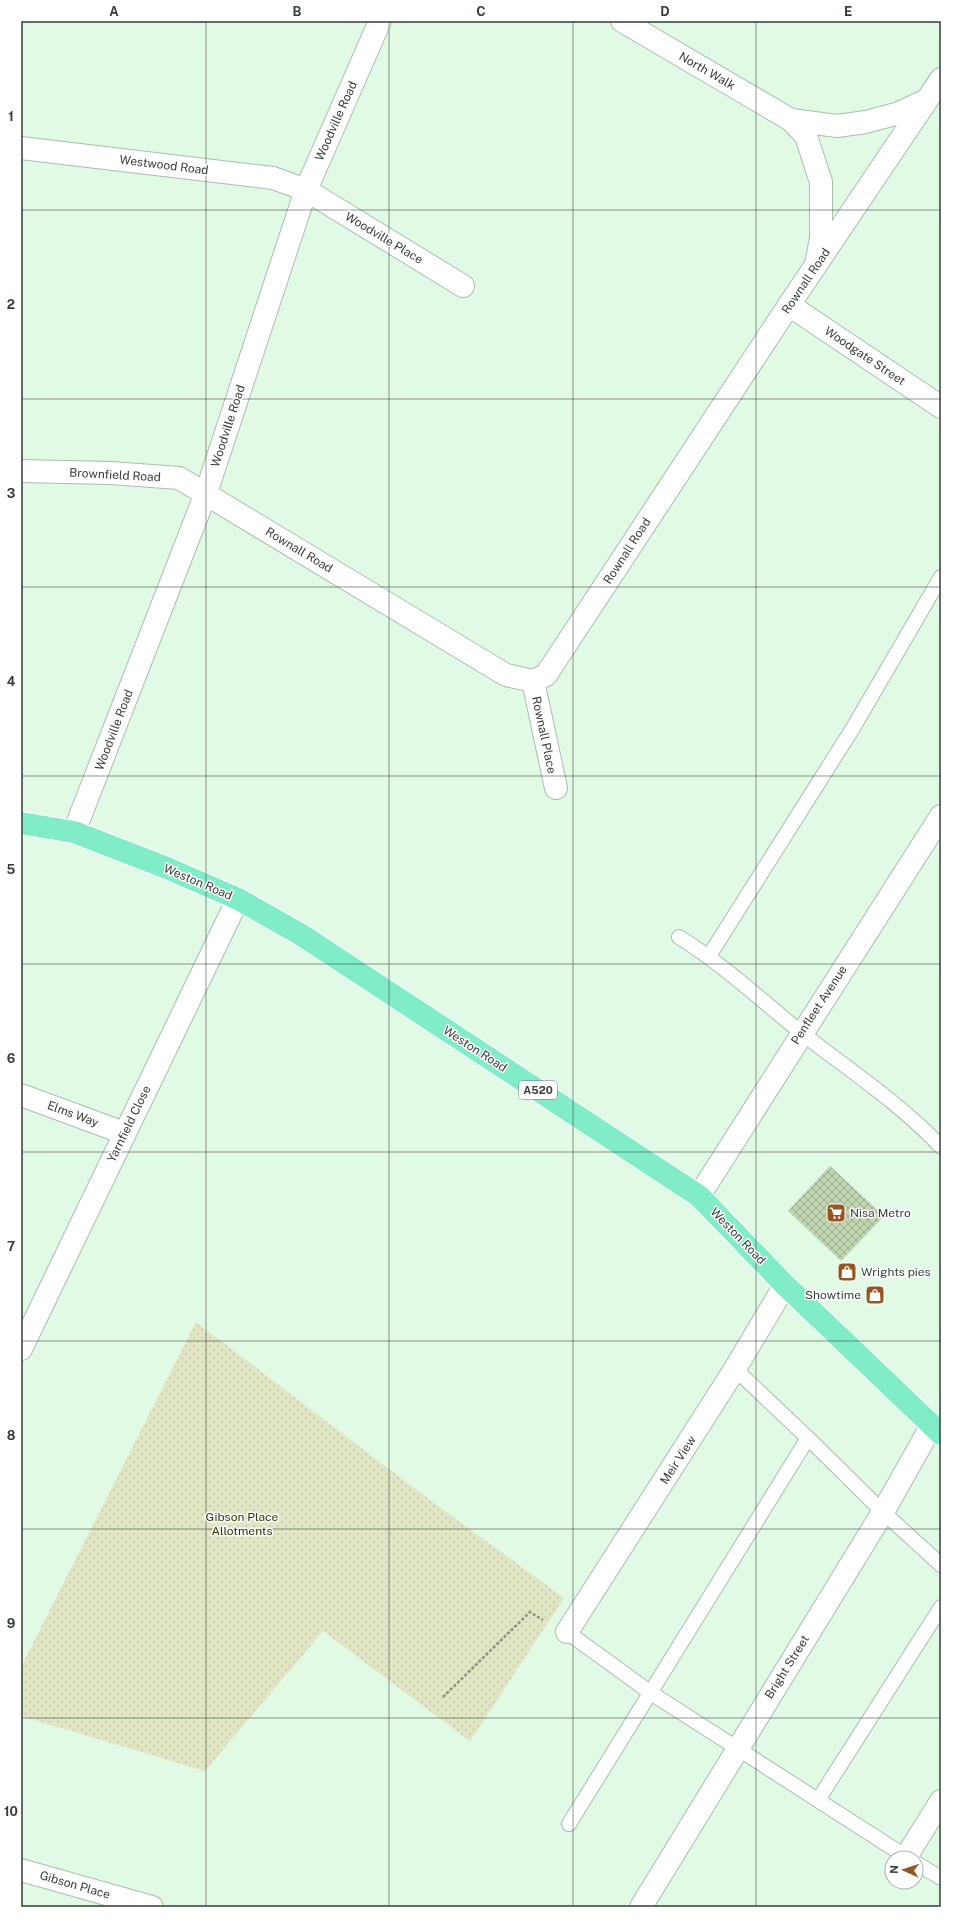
<svg xmlns="http://www.w3.org/2000/svg" width="962" height="1928" viewBox="0 0 962 1928" font-family="'Public Sans',sans-serif">
<style>
.grass{fill:url(#grass-dots)}
.building{fill:url(#building-cross-hatch)}
.lines{fill:none;stroke-linecap:round;stroke-linejoin:round}
.service-casing{stroke:#a7bfab;stroke-width:16}
.minor-casing{stroke:#a7bfab;stroke-width:24}
.trunk-casing{stroke:#fff;stroke-width:24}
.path{stroke:#859587;stroke-width:2.5;stroke-dasharray:3 2;stroke-linecap:butt}
.service{stroke:#fff;stroke-width:14}
.minor{stroke:#fff;stroke-width:22}
.trunk{stroke:#80ecc8;stroke-width:22}
.grid{fill:none;stroke:#353e36;stroke-width:1;stroke-opacity:0.55}
.labels{text-anchor:middle;stroke-width:3;stroke-linejoin:round;paint-order:stroke}
.shield{fill:#fff;stroke:#727872;stroke-width:1}
.shield-label{font-size:11px;font-weight:bold;fill:#353e36}
.street-label{font-size:12px;fill:#353e36;stroke:#fff}
.poi-label{font-size:12px;fill:#353e36;stroke:#fff;text-anchor:start}
.park-label{font-size:12px;fill:#323502;stroke:#fff}
.neatline{fill:none;stroke:#353e36;stroke-width:1.5}
.grid-label{font-size:13px;text-anchor:middle;font-weight:bold;fill:#353e36}
</style>
<defs>
<pattern id="grass-dots" width="8" height="8" patternUnits="userSpaceOnUse"><rect width="8" height="8" fill="#e1e5c3"/><path d="M2 2h.1M6 6h.1" fill="none" stroke="#c2c6a8" stroke-width="1.8" stroke-linecap="round"/></pattern>
<pattern id="building-cross-hatch" width="8" height="8" patternUnits="userSpaceOnUse"><rect width="8" height="8" fill="#c0d4af"/><path d="M0 0l8 8M0 8l8-8" fill="none" stroke="#9dad8f"/></pattern>
</defs>
<rect width="100%" height="100%" fill="#e1fae5"/>
<!-- grass -->
<path class="grass" d="M196,1322l223,170 145,106 -94,143 -147,-110 -118,140 -184,-55v-49z"/>
<!-- building -->
<path class="building" d="M830,1166l54,50 -43,45 -53,-50z"/>
<g class="lines">
<defs>
<g id="service">
<path d="M679,937c45,28 83,64 124,97 46,36 98,70 138,113"/>
<path d="M709,956l144,-228 88,-151"/>
<path d="M808,1438l75,74 58,53"/>
<path d="M567,1632l84,61 257,165"/>
<path d="M818,1800l123,-193"/>
<path d="M569,1824l239,-386 -73,-69"/>
<path d="M916,1863l25,15"/>
</g>
<g id="minor">
<path d="M622,21l169,99 15,16 15,46v56l-4,22"/>
<path d="M791,120l46,6 29,-4 33,-9 28,-13 14,-21"/>
<path d="M21,148l252,30 33,12 157,96"/>
<path d="M789,305l152,102"/>
<path d="M21,471l90,2 68,5 327,197 27,6 13,-6 243,-370 138,-205"/>
<path d="M533,681l23,107"/>
<path d="M74,832l132,-339 100,-303 74,-169"/>
<path d="M21,1095l103,38"/>
<path d="M699,1196l242,-380"/>
<path d="M21,1349l217,-450"/>
<path d="M567,1632l168,-263 50,-84"/>
<path d="M906,1857l35,-56"/>
<path d="M21,1870l131,37"/>
<path d="M641,1907l242,-395 49,-87"/>
</g>
<path id="trunk" d="M21,823l53,9 93,36 71,31 62,35 399,262 86,89 156,149"/>
</defs>
<!-- service casing -->
<use href="#service" class="service-casing"/>
<!-- minor casing -->
<use href="#minor" class="minor-casing"/>
<!-- trunk casing -->
<use href="#trunk" class="trunk-casing"/>
<!-- path -->
<path class="path" d="M443,1697l87,-85 13,8"/>
<!-- service -->
<use href="#service" class="service"/>
<!-- minor -->
<use href="#minor" class="minor"/>
<!-- trunk -->
<use href="#trunk" class="trunk"/>
</g>
<!-- grid -->
<path class="grid" d="M206,21v1886M389,21v1886M573,21v1886M756,21v1886M21,210h920M21,399h920M21,587h920M21,776h920M21,964h920M21,1152h920M21,1341h920M21,1529h920M21,1718h920"/>
<!-- icons -->
<defs>
<symbol id="supermarket-square" viewBox="-11 -11 22 22"><rect x="-9" y="-9" width="18" height="18" rx="4" fill="#965620" stroke="#fff"/><path d="M-6-5.5h2.5l.6 2H6L4.5 2H-2.5L-4.4-4H-6ZM-1.5 3.2a1.3 1.3 0 1 0 .1 0ZM3 3.2a1.3 1.3 0 1 0 .1 0Z" fill="#fff"/></symbol>
<symbol id="shop-square" viewBox="-11 -11 22 22"><rect x="-9" y="-9" width="18" height="18" rx="4" fill="#965620" stroke="#fff"/><path d="M-5-2.5h2.3a2.7 3.5 0 0 1 5.4 0H5L5.5 6h-11ZM-1.5-2.5h3a1.5 2.3 0 0 0-3 0Z" fill="#fff"/></symbol>
</defs>
<g fill-rule="evenodd">
<use href="#supermarket-square" x="825" y="1202" width="22" height="22"/>
<use href="#shop-square" x="836" y="1261" width="22" height="22"/>
<use href="#shop-square" x="864" y="1284" width="22" height="22"/>
</g>
<g class="labels">
<!-- shield labels -->
<rect class="shield" x="519" y="1081" width="38" height="18" rx="3"/>
<g class="shield-label">
<text x="538" y="1094">A520</text>
</g>
<!-- street labels -->
<g class="street-label">
<text transform="translate(707 71) rotate(30)" y="4">North Walk</text>
<text transform="translate(336 121) rotate(-66)" y="4">Woodville Road</text>
<text transform="translate(164 165) rotate(7)" y="4">Westwood Road</text>
<text transform="translate(384 238) rotate(31)" y="4">Woodville Place</text>
<text transform="translate(806 281) rotate(-56)" y="4">Rownall Road</text>
<text transform="translate(865 356) rotate(34)" y="4">Woodgate Street</text>
<text transform="translate(228 426) rotate(-72)" y="4">Woodville Road</text>
<text transform="translate(115 475) rotate(3)" y="4">Brownfield Road</text>
<text transform="translate(299 550) rotate(31)" y="4">Rownall Road</text>
<text transform="translate(627 551) rotate(-57)" y="4">Rownall Road</text>
<text transform="translate(114 730) rotate(-69)" y="4">Woodville Road</text>
<text transform="translate(544 735) rotate(78)" y="4">Rownall Place</text>
<text transform="translate(198 882) rotate(23)" y="4">Weston Road</text>
<text transform="translate(819 1005) rotate(-57)" y="4">Penfleet Avenue</text>
<text transform="translate(475 1049) rotate(33)" y="4">Weston Road</text>
<text transform="translate(73 1114) rotate(20)" y="4">Elms Way</text>
<text transform="translate(129 1124) rotate(-64)" y="4">Yarnfield Close</text>
<text transform="translate(738 1236) rotate(46)" y="4">Weston Road</text>
<text transform="translate(678 1460) rotate(-57)" y="4">Meir View</text>
<text transform="translate(787 1667) rotate(-58)" y="4">Bright Street</text>
<text transform="translate(75 1885) rotate(16)" y="4">Gibson Place</text>
</g>
<!-- poi labels -->
<g class="poi-label">
<text x="850" y="1217">Nisa Metro</text>
<text x="861" y="1276">Wrights pies</text>
<text x="861" y="1299" text-anchor="end">Showtime</text>
</g>
<!-- park labels -->
<g class="park-label">
<text x="242" y="1521">Gibson Place<tspan x="242" dy="14">Allotments</tspan></text>
</g>
</g>
<!-- border -->
<rect width="962" height="1928" fill="none" stroke="#ffffff" stroke-width="44"/>
<!-- north arrow -->
<g transform="translate(904 1870) rotate(273)"><circle r="19" fill="#ffffff" stroke="#aeb2af"/>
<path d="M0-3L7 15L0 10L-7 15Z" fill="#965620"/>
<text y="-6" font-size="11" font-weight="bold" text-anchor="middle" fill="#353e36">N</text>
</g>
<rect x="22" y="22" width="918" height="1884" class="neatline"/>
<g class="grid-label">
<text x="114" y="16">A</text>
<text x="297" y="16">B</text>
<text x="481" y="16">C</text>
<text x="665" y="16">D</text>
<text x="848" y="16">E</text>
<text x="11" y="121">1</text>
<text x="11" y="309">2</text>
<text x="11" y="498">3</text>
<text x="11" y="686">4</text>
<text x="11" y="874">5</text>
<text x="11" y="1063">6</text>
<text x="11" y="1251">7</text>
<text x="11" y="1440">8</text>
<text x="11" y="1628">9</text>
<text x="11" y="1816">10</text>
</g>
</svg>
